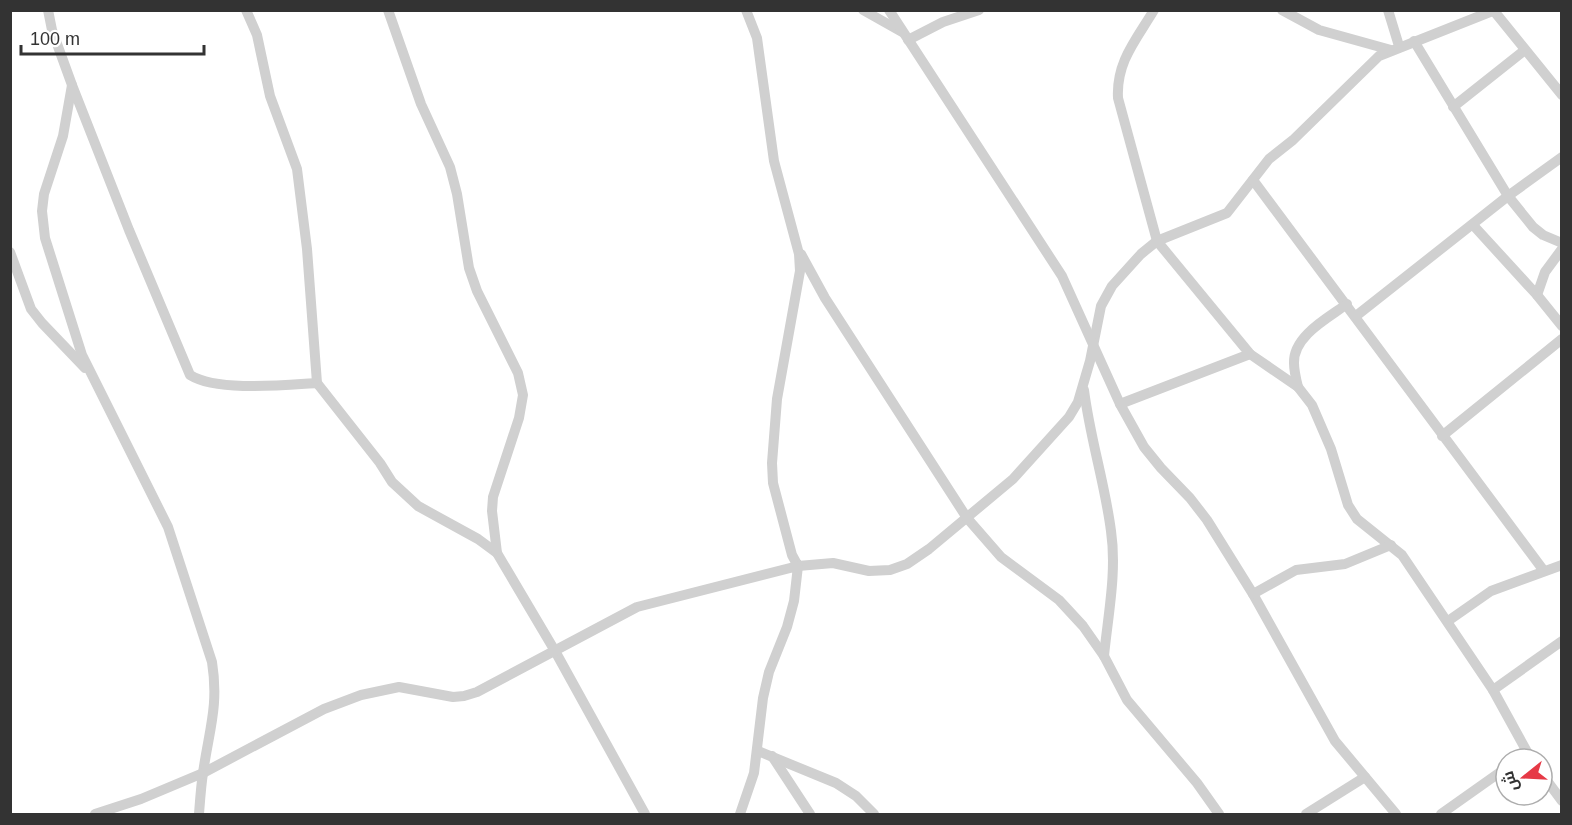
<svg xmlns="http://www.w3.org/2000/svg" width="1572" height="825" viewBox="0 0 1572 825" font-family="Arial,Cairo,sans-serif">
<style>
.lines{fill:none;stroke-linecap:round;stroke-linejoin:round}
.street{stroke:#d0d0d0;stroke-width:10}
</style>
<rect width="100%" height="100%" fill="#fff"/>
<g class="lines">
<!-- street -->
<g class="street">
<path d="M48,10l4,20 20,55 57,145 61,145c27,17 94,10 127,8"/>
<path d="M246,10l11,25 13,61 27,73 10,80 10,134 63,80 12,19 26,24 60,33 19,14 58,98 90,163"/>
<path d="M388,10l33,94 29,63 7,27 12,74 8,23 41,82 5,22 -4,23 -26,79 -1,14 5,42"/>
<path d="M746,10l11,28 17,123 25,93 1,17 -23,128 -5,64 1,20 19,72 6,11 35,-3 36,8 21,-1 17,-6 22,-15 84,-70 56,-62 9,-15 12,-41 11,-55 11,-20 29,-32 16,-13 70,-28 42,-54 24,-19 86,-84 116,-46"/>
<path d="M863,10l39,22"/>
<path d="M889,10l173,266 58,128 24,43 17,21 29,30 17,22 46,74 82,147 61,73"/>
<path d="M1282,10l37,20 72,20"/>
<path d="M1388,10l11,36"/>
<path d="M1494,11l68,84"/>
<path d="M908,40l35,-18 36,-12"/>
<path d="M1414,41l94,155 25,31 10,8 19,8"/>
<path d="M72,85l-9,51 -19,58 -2,17 3,27 37,117 86,172 44,135c7,44 -3,68 -9,111 -2,13 -3,28 -4,41"/>
<path d="M1453,107l72,-57"/>
<path d="M1253,180l291,391"/>
<path d="M1473,225l64,70 25,31"/>
<path d="M10,252l21,57 11,14 43,45"/>
<path d="M801,254l24,44 142,220 34,39 58,43 24,26 21,30 23,44 70,83 22,31"/>
<path d="M1537,295l8,-23 17,-23"/>
<path d="M1356,316l152,-120 54,-39"/>
<path d="M1250,354l48,33 14,18 19,44 17,56 9,14 45,36 91,135 38,69"/>
<path d="M1298,387c-2,-8 -4,-16 -4,-24 -1,-27 34,-45 53,-59"/>
<path d="M1084,390c6,48 21,94 27,141 6,41 -3,84 -7,125"/>
<path d="M1120,404l130,-50 -93,-113 -39,-143c-2,-36 18,-58 36,-88"/>
<path d="M1442,436l120,-97"/>
<path d="M1253,594l43,-24 49,-6 46,-19"/>
<path d="M1448,621l43,-30 71,-26"/>
<path d="M1493,690l69,-49"/>
<path d="M758,751l78,32 20,13 18,18"/>
<path d="M772,756l38,58"/>
<path d="M1542,774l20,27"/>
<path d="M95,814l46,-15 62,-26 121,-64 37,-14 38,-8 54,10 11,-1 13,-4 160,-85 161,-41 -4,35 -7,26 -18,45 -6,26 -9,75 -14,41"/>
<path d="M1306,814l59,-37"/>
<path d="M1441,814l65,-46"/>
</g>
</g>
<!-- border -->
<rect width="1572" height="825" fill="none" stroke="#333333" stroke-width="24"/>
<!-- north arrow -->
<g transform="translate(1524 777) rotate(252)"><circle r="28" fill="#ffffff" stroke="#adadad" stroke-width="1.5"/>
<path d="M0-4.5L10 22L0 15L-10 22Z" fill="#e63946"/>
<text y="-9" font-size="16" font-weight="bold" text-anchor="middle" fill="#333333">ش</text>
</g>
<!-- scale -->
<path d="M21 45v9h183v-9" fill="none" stroke="#333333" stroke-width="3"/>
<text x="30" y="45" font-size="18" fill="#333333" stroke="#ffffff" stroke-width="4.5" paint-order="stroke">100 m</text>
</svg>
